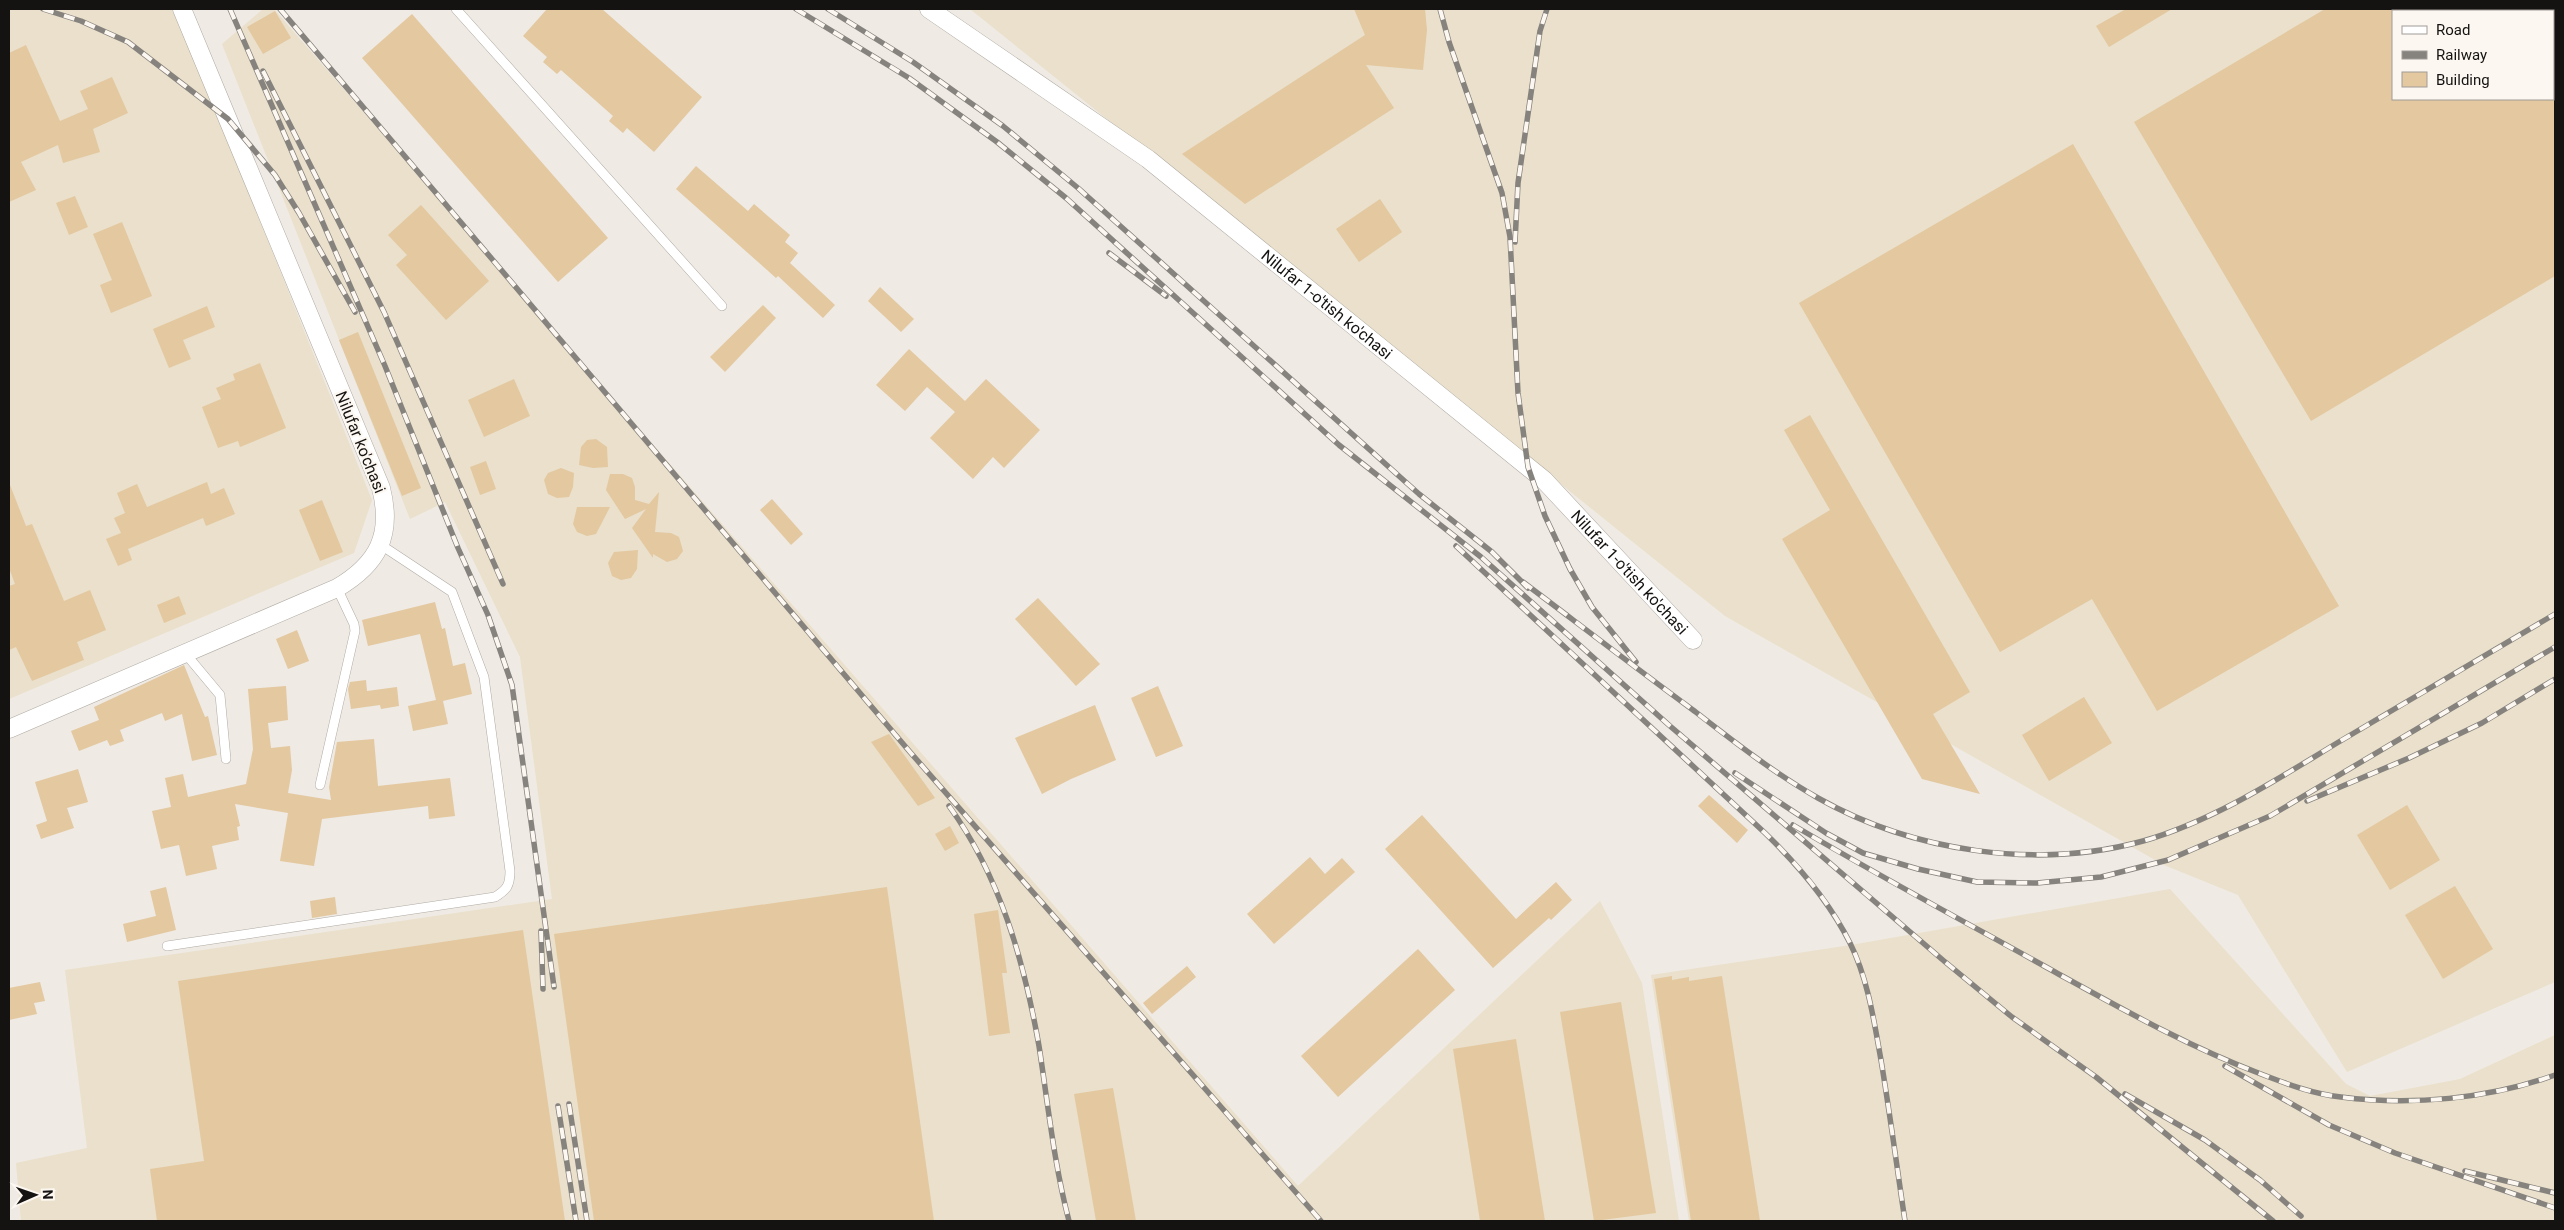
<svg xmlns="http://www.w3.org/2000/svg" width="2564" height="1230" viewBox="0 0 2564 1230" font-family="Roboto,sans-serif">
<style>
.industrial{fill:#eae0cb;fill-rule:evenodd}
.building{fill:#e3c8a0}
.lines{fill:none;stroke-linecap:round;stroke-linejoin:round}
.service-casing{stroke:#b0aba4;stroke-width:10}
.minor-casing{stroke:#b0aba4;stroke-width:19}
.service{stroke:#fff;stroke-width:9}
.minor{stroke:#fff;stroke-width:18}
.rail-casing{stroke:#86827e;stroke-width:5.5}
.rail{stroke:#fcf7f0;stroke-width:4;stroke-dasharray:11;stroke-linecap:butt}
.labels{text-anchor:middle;stroke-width:4;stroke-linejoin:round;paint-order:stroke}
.street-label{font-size:16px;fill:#151311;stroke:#fcf7f0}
</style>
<rect width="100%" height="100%" fill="#efeae3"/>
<!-- industrial -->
<g class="industrial">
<path d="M9,9h166l197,491 -18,53 -345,146z"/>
<path d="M263,9h11l1024,1177 302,-285 42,82 37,238h-1658l-5,-58 71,-15 -22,-178 487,-71 -32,-242 -75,-155 -35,17 -188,-475z"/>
<path d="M970,9h1585v973l-208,90 -109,-177 -74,-30 -439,-249zM2393,11h160v88h-160z"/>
<path d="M2170,889l176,195 24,12 90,-17 95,-44v186h-866l-38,-246 200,-30z"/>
</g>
<!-- building -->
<g class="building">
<path d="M547,9h55l100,88 -48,55 -27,-24 -4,5 -14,-12 4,-5 -52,-46 -4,4 -14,-12 4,-5 -24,-21z"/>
<path d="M1354,9h71l2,21 -4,40 -57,-5 28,43 -149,96 -63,-50 183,-119z"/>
<path d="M2126,9h46l-63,38 -13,-21z"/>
<path d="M2325,9h68v90h162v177l-244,145 -177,-299z"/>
<path d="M275,11l16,27 -28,16 -16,-27z"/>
<path d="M412,14l196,224 -50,44 -196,-224z"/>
<path d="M26,45l34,76 28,-12 -8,-18 32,-14 16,36 -35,16 7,23 -37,11 -5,-18 -37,17 15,28 -27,12v-149z"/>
<path d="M2073,144l266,462 -182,105 -65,-112 -92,53 -201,-349z"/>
<path d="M696,166l52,45 6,-7 36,31 -5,7 13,11 -8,10 45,42 -12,13 -45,-42 -2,2 -100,-89z"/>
<path d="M75,196l13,31 -19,8 -13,-32z"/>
<path d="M1380,199l22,33 -43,30 -23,-33z"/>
<path d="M421,205l68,76 -43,39 -50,-55 11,-10 -19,-20z"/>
<path d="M122,222l30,74 -41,17 -11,-28 12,-5 -19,-46z"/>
<path d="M880,287l34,32 -13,13 -33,-31z"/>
<path d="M763,305l13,13 -51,54 -15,-15z"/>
<path d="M207,306l8,21 -32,13 8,19 -22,9 -16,-39z"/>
<path d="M358,332l63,156 -19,8 -63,-156z"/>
<path d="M909,349l56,52 21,-22 54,51 -36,38 -11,-11 -20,22 -43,-41 25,-26 -28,-25 -22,24 -29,-26z"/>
<path d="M260,363l26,65 -46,19 -2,-6 -20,7 -16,-41 19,-8 -5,-11 19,-8 -2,-6z"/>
<path d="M514,379l16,37 -46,21 -16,-37z"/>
<path d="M1810,415l160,277 -37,22 47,80 -58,-15 -140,-240 48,-29 -46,-80z"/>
<path d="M596,439l11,8 1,20 -15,1 -14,-3 2,-18 6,-7z"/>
<path d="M486,461l10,28 -16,6 -10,-28z"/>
<path d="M561,468l13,5 -1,14 -4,10 -12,1 -9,-4 -4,-14 4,-7z"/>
<path d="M610,474h13l9,4 3,9v13l14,4 10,-12 -4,40 16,1 8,4 4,14 -6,8 -10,3 -14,-8v4l-21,-30 14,-19 -21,10 -19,-29z"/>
<path d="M207,482l4,12 13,-6 11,26 -29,12 -3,-8 -75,31 4,11 -14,6 -12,-27 15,-6 -7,-15 11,-5 -8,-20 20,-9 10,23z"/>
<path d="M10,485l16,41 6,-2 32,77 26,-11 16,40 -29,12 7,18 -52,21 -16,-34 -7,3v-64l6,-2 -6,-16z"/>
<path d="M772,499l31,35 -12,11 -31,-35z"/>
<path d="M322,500l21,52 -23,9 -21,-51z"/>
<path d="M577,507h33l-14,27 -9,2 -10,-4 -4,-8z"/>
<path d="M638,550l-1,19 -6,9 -10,2 -9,-4 -4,-13 6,-11z"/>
<path d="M179,596l7,18 -22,9 -7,-18z"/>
<path d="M1038,598l62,66 -24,22 -61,-67z"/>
<path d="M435,602l7,27 3,-1 8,38 12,-3 7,31 -29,7 5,23 -35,7 -5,-25 28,-6 -16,-66 -52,12 -6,-26z"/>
<path d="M297,630l12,31 -21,8 -12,-30z"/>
<path d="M184,665l21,52 3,-1 9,39 -25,6 -10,-47 -17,7 -3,-8 -42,17 4,11 -14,5 -3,-6 -28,11 -8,-20 28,-11 -5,-13z"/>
<path d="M366,680l1,11 30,-4 2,19 -18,3 -1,-4 -29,4 -3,-20 2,-7z"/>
<path d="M286,686l2,34 -20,3 3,25 19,-2 2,24 -4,23 43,7 -2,-13 8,-45 37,-3 4,47 72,-8 5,38 -26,3 -1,-13 -106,13 -8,47 -34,-5 8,-48 -53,-9 5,22 -3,1 2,13 -27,6 5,23 -31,7 -7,-31 -18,4 -9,-38 19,-4 -6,-29 18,-4 5,23 58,-13 7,-35 -5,-60z"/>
<path d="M1158,686l25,60 -27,11 -25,-59z"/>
<path d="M2084,697l28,46 -63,38 -27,-46z"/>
<path d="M1095,705l21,55 -45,19 -29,15 -27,-56z"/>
<path d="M889,734l46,64 -17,8 -47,-64z"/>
<path d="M78,769l10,33 -21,6 7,20 -33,11 -5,-14 11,-4 -12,-39z"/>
<path d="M1709,795l39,35 -11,13 -39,-37z"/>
<path d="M2407,805l33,55 -50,30 -33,-55z"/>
<path d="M1422,815l94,104 40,-37 16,18 -21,20 -2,-2 -56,50 -108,-119z"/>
<path d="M950,826l9,17 -14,8 -10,-17z"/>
<path d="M1310,857l15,17 17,-16 13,14 -81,72 -27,-30z"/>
<path d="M2455,886l38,63 -50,30 -38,-64z"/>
<path d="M166,887l10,43 -49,12 -4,-18 33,-8 -6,-25z"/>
<path d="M887,887l47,334h-340l-40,-287z"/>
<path d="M335,897l2,17 -25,4 -2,-17z"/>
<path d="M998,910l9,63h-5l8,60 -21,3 -15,-122z"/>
<path d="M523,930l42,291h-408l-7,-52 54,-8 -26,-180z"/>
<path d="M1418,949l37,41 -117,107 -37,-41z"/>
<path d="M1187,966l9,11 -44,37 -9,-11z"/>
<path d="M1672,976v4l17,-3v4l33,-5 38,245h-69l-37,-242z"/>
<path d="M40,982l5,19 -11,2 3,11 -28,6v-32z"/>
<path d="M1621,1002l35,211 -62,8 -34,-209z"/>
<path d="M1516,1039l29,182h-65l-27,-172z"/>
<path d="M1113,1088l23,133h-40l-22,-127z"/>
</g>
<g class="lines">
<defs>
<g id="service">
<path d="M456,9l266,297"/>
<path d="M185,653l35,42 6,64"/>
<path d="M320,785l35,-154 -1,-7 -17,-36"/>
<path d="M167,946l328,-49c12,-7 15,-12 15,-26l-26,-194 -32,-85 -71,-47"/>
</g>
<g id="minor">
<path id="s1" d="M929,9l219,150 396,321 149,160"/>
<path d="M9,729l328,-141c41,-24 56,-53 44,-100l-199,-479"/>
</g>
</defs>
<!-- service casing -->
<use href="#service" class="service-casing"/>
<!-- minor casing -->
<use href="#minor" class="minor-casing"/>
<!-- service -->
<use href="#service" class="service"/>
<!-- minor -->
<use href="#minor" class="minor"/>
<defs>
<g id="rail">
<path d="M43,9l38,12 47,21 100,77 47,56 24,38 56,99"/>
<path d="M230,9l155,357 73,182 30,67 24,70 42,302"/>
<path d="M280,9l630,743 411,469"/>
<path d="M796,9l113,69 88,64 69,56 273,247 142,112 189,169 274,235 68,56 84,60 177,144"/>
<path d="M828,9l85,53 90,64 75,62 341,306 73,58 36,36"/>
<path d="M1440,9l9,33 53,151 8,44 8,156 10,74 17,49 25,53 22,38 44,55"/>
<path d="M263,71l121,241 119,272"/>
<path d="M1515,242l3,-59 22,-152 7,-22"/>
<path d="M1109,253l57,43"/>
<path d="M1456,546l309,287c34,33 64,68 85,110 18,36 24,78 31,117 9,54 16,108 24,161"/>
<path d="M1523,582c57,43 113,86 170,128 40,31 81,63 125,88 95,54 220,72 325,43 70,-20 133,-61 194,-98 73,-43 146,-86 218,-129"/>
<path d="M1735,773l91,60 37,20 55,16 59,13 60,1 64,-6 67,-17 102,-44 285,-169"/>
<path d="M2307,801l102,-43 73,-35 73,-44"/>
<path d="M949,806c51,70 75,155 90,240 9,58 15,118 30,175"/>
<path d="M1793,825c86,51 174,98 262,147 67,37 134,75 206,102 26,10 52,20 80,23 70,9 147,2 214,-22"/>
<path d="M541,931l2,58"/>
<path d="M2225,1066l104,59 66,28 160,55"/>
<path d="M2125,1094l80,46 55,40 41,36"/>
<path d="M569,1104l18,117"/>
<path d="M558,1106l18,115"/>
<path d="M2465,1171l90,22"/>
</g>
</defs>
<!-- rail casing -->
<use href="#rail" class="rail-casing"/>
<!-- rail -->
<use href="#rail" class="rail"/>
</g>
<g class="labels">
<!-- street labels -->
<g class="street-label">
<text dy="6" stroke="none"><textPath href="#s1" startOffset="496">Nilufar 1-o'tish ko'chasi</textPath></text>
<text transform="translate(361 442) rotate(68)" y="6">Nilufar ko'chasi</text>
<text dy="6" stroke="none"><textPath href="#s1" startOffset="901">Nilufar 1-o'tish ko'chasi</textPath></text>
</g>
</g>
<!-- border -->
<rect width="2564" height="1230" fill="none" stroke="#151311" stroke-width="20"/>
<!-- legend -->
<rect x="2392" y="10" width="162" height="90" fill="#fcf7f0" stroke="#a09c97"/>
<rect x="2402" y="26" width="25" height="8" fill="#ffffff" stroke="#a09c97"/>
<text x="2436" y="35" font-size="15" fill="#151311">Road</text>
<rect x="2402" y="51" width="25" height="8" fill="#86827e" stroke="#a09c97"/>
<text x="2436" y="60" font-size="15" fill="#151311">Railway</text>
<rect x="2402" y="72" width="25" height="15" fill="#e3c8a0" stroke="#a09c97"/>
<text x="2436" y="85" font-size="15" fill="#151311">Building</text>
<!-- north arrow -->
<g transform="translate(35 1195) rotate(88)" stroke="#fcf7f0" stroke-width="4" paint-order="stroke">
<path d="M0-4L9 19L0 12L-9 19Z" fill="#151311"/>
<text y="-8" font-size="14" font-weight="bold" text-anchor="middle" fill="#151311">N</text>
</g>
</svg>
